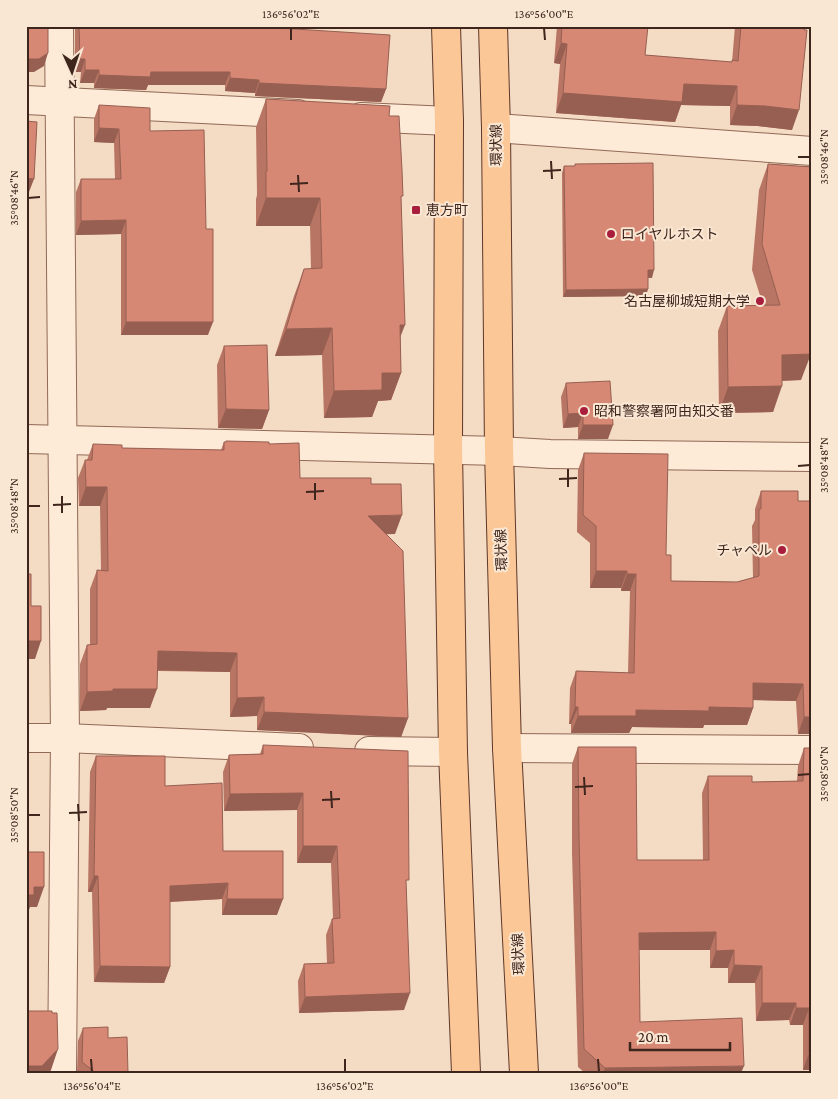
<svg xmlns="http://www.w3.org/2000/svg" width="838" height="1099" viewBox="0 0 838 1099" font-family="'Crimson Pro','Noto Sans JP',serif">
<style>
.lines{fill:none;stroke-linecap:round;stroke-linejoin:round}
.minor-casing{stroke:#916957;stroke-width:30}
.primary-casing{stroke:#5e382b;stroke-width:30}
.minor{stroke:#fdead7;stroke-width:28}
.primary{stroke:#fbc796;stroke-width:28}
.wall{fill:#b97564}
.shaded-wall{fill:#965f51}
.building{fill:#d78874;stroke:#965f51}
.ticks{fill:none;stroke:#3f261d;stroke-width:2}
.poi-dot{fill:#a81e3c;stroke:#fae7d3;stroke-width:2}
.labels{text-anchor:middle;stroke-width:4;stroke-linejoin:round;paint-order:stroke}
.street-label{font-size:14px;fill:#3f261d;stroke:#fae7d3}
.poi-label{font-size:14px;fill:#3f261d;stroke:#fae7d3;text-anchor:start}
.neatline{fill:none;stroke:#3f261d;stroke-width:2}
.ticks-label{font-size:12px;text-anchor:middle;fill:#3f261d}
</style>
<rect width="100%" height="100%" fill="#f4dbc3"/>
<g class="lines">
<defs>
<g id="minor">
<path d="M59,26l6,712 -3,335"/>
<path d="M26,100l272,14"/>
<path d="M361,117l88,4"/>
<path d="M496,128l316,23"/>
<path d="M26,439l473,12 51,3 262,3"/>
<path d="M26,738h39l234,10"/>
<path d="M507,748l305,2"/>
<path d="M369,751l84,1"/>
</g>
<g id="primary">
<path d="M446,26l3,95 -1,329 5,302 13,321"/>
<path d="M493,26l3,102 3,323 8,297 17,325"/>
</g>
</defs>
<!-- minor casing -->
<use href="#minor" class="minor-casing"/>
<!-- primary casing -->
<use href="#primary" class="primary-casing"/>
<!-- minor -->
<use href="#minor" class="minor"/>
<!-- primary -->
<use href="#primary" class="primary"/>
</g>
<!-- wall -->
<g class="wall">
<path d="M75,26h204v2l107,61 -5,13 -126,-6v-3l-30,-2v-6h-77l-2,5 -52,-2v-5h-14l1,-11h-6z"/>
<path d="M557,26h90l-2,29 87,7 3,-36h70l-13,104 -34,-4 -28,-1v-19l-49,-1 -6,17 -119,-9 4,-49 -6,-1z"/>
<path d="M266,99l123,17 12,84 -1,137 1,36 -10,27 -13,1 -6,16 -48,1 -2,-63 -47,1 19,-60 10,-27h7l-1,-43h-54v-27l1,-4 -1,-68z"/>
<path d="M99,105l51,26 58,204h-87v-101l-45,1v-43l5,-13h34l-1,-36 -20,-1v-23z"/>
<path d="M575,164l77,114h-4l-2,18 -83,1 -1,-124 2,-7h11z"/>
<path d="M768,164l44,3v126h-2l-9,87 -19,1 -9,31 -54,1 -1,-82 9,-25 36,-1 -11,-35 7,-80z"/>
<path d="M224,346l45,64 -7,19 -44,-1 -1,-63z"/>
<path d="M566,383l42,56h-30v-12l-15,1 -2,-31z"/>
<path d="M226,441l43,3 31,34 71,6 24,50h-9l22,184 -7,19 -144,-7v-14l-27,1v-45l-72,-1 -8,37h-43l-1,2 -26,1v-47l7,-19h3v-56l7,-19h4l-1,-64h-21l-1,-28 7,-18h2l6,-16 29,4 99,2 3,-8h2z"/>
<path d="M584,453l82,102 5,26 66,1 16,-4 -1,-52 3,-6v-11l6,-18 37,10h14v233h-14l-2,-33 -43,-1v8l-6,17h-43l-1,3 -71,-1 -3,6h-58v-9h-2l1,-36 6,-17 52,2 2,-82h-9v-3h-31v-45l-13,-11 1,-62z"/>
<path d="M263,745l143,143 -2,122 -105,3 -1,-32 6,-17 23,-1 -1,-28 6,-16 1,-1 -2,-55h-34v-53l-73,1 -1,-39 6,-17 31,-1z"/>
<path d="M578,747l59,113h66l-1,-67 6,-17 44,6 45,-1 1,-15 6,-18h8v322h-9v-45h-13l-1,-5 -33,1 -1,-38h-27v-15h-18v-18h-71l1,72 101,51h-156l-7,-6 -6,-214v-89z"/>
<path d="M96,756l69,30 58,65 54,64h-55v-16l-52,3v65l-6,16 -70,-1 -2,-90h-4l2,-120z"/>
<path d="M83,1028l25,10 20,35h-51l1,-32z"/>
</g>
<!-- shaded-wall -->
<g class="shaded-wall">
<path d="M561,43l6,1 -7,20 -6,-1z"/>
<path d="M48,53l-4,13 -10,6h-8v-10l1,-3z"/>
<path d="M80,59h5l-4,13h-6z"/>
<path d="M85,70h14l-5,13h-14z"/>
<path d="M151,72h79l-5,13h-77l-2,5 -52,-2 5,-13z"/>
<path d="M230,78l29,2 -4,13 -30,-2z"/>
<path d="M259,83l127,6 -5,13 -126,-6z"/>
<path d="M684,84l53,2 -7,20 -49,-1 -6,17 -119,-9 7,-20z"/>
<path d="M737,105l28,1 34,4 -7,20 -34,-4 -28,-1z"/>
<path d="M99,128l20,1 -5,14 -20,-1z"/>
<path d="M26,178l8,1 -5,13h-3z"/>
<path d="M266,198h54l-10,28h-54z"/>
<path d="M126,220l-5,14 -45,1 5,-14z"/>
<path d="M810,266h2v27l-11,-1z"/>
<path d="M648,270h6l-2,8 -7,-1z"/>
<path d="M648,289l-2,7 -83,1 3,-7z"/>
<path d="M126,322h87l-5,13h-87z"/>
<path d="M400,325h5l-11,28z"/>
<path d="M332,328l-10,27 -47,1 11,-27z"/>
<path d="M811,354l-10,26 -29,1 10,-26z"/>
<path d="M382,373h19l-10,27 -13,1 -6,16 -48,1 10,-27z"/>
<path d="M782,386l-9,26 -54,1 9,-26z"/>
<path d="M226,409l43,1 -7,19 -44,-1z"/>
<path d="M583,413l-5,14 -15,1 5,-14z"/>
<path d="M583,425h30l-5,14h-30z"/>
<path d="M86,487h21l-7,19h-21z"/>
<path d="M402,515l-7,19 -34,1 7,-19z"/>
<path d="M596,571h31l-6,17h-31z"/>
<path d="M627,574h9l-6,17h-9z"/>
<path d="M26,641h15l-6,18h-9z"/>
<path d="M158,651l79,2 -7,19 -79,-2z"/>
<path d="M753,683l50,1 -7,17 -49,-1z"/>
<path d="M113,689h44l-7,19h-43l-1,2 -26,1 7,-19z"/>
<path d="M264,697l-7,19 -27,1 7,-19z"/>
<path d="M575,707h3l-7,17h-2z"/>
<path d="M709,707l44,1 -6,17h-43l-1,3 -71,-1 -3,6h-58l7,-17 58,-6z"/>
<path d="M264,712l144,6 -7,19 -144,-7z"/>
<path d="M804,717h8v17h-14z"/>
<path d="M303,793l-6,17 -73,1 6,-17z"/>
<path d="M303,846h34l-6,17h-34z"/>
<path d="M94,876h4l-6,16h-4z"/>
<path d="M228,883l-6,16 -57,3 5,-16z"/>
<path d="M34,887h10l-7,20h-7l-3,8h-1v-20z"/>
<path d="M227,899h56l-6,16h-55z"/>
<path d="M716,932l-6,18h-77l6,-17z"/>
<path d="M734,950l-6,18h-18l6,-17z"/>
<path d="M734,965l28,1 -7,17h-27z"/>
<path d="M100,966l70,1 -6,16 -70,-1z"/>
<path d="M410,993l-6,17 -105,3 6,-16z"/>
<path d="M762,1003h34l-7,17 -33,1z"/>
<path d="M796,1008h13l-6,17h-13z"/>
<path d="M58,1049l-8,24h-24v-7z"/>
<path d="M809,1053h3v17h-9z"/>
<path d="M744,1066l-3,7h-138l2,-5z"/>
</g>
<!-- building -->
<g class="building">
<path d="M26,26h22v27l-9,6h-12l-1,8z"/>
<path d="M79,26h200v2l111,7 -4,54 -127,-6v-3l-29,-2v-6h-79l-1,5 -51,-2v-5h-14v-11h-5z"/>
<path d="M562,26h86l-3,29 87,7v-2l6,1 3,-35h64l-1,4h3l-8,80 -34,-4 -28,-1v-19l-53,-2 -2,18 -119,-9 4,-49 -6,-1z"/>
<path d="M266,99l124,7 -1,10h10l3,54 1,26h-2l4,129h-5l1,48h-19v17l-48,1 -2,-63 -46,1 18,-60 18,-1 -2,-70h-54v-27h1z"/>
<path d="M99,105l51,3v23l54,-1 2,99h7v93h-87v-102l-45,1v-42h40l-2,-50 -20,-1z"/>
<path d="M26,121l11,1 -3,57 -8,-1z"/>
<path d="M653,163l1,107h-6v19l-82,1 -2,-124h11v-2z"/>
<path d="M768,164l44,3v99h-2l1,88 -29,1v31l-54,1 -1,-81 53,-1 -18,-61z"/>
<path d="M267,345l2,65 -43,-1 -2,-63z"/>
<path d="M610,381l3,44h-30v-12l-15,1 -2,-31z"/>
<path d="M226,441l43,1v2l30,-1 1,35h71v6h30l1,31 -34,1 35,35 5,167 -144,-6v-15l-27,1v-45l-79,-2 -1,38h-44v2l-26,1v-47l10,-1v-74l11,1 -1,-84h-21l-1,-27h7l1,-16 29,1v3l102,2v-8h2z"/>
<path d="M584,453l84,1 -2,101h5v26l66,1 22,-6v-67h2v-18h37v10h14v216h-8l-1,-33 -50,-1v25l-44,-1v4l-73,-1v6h-58v-9h-3l1,-36 58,2 2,-99h-9v-3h-31v-45l-13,-11z"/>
<path d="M26,574h5v32h10v35h-15z"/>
<path d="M263,745l145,6 1,129h-3l4,113 -105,4 -1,-33 30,-1 -2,-44 8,-1 -3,-72h-34v-53l-73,1 -1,-39 34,-1z"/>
<path d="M578,747h58l1,113h72l-1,-84h44v6l51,-1 1,-33h8v305h-3v-45h-13v-5h-34v-37l-28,-1v-15l-18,1v-19l-77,1 1,89 102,-4 2,48 -139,2 -21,-19 -5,-213z"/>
<path d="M96,756h69v30l57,-3 1,68h60v48h-56l1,-16 -58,3v81l-70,-1 -2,-90h-4z"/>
<path d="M26,852h18v35h-10v8h-8z"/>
<path d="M26,1011h26v2h5l1,36 -16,17h-16z"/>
<path d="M108,1027v11l19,-1 1,36h-32l-14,-11 1,-34z"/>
</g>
<!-- ticks -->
<path class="ticks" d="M291,28v12M544,28l1,12M798,157h12M551,161l1,18M543,171l18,-1M298,175l1,17M290,184l18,-1M28,198l12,-1M798,466l12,-1M568,469v18M559,479l18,-1M315,483v17M306,492l18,-1M62,496v17M53,505l18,-1M28,506h12M798,775l12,-1M584,777l1,18M575,787l18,-1M331,791l1,17M322,800l18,-1M78,804l1,17M69,813l18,-1M28,815h12M91,1059l1,13M345,1059v13M598,1059l1,13"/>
<!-- markers -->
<g class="poi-dot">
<rect x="411" y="205" width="10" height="10" rx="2.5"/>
<circle cx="611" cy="234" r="5"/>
<circle cx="760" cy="301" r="5"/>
<circle cx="584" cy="411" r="5"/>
<circle cx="782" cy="550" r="5"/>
</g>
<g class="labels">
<!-- street labels -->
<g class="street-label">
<text transform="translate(496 145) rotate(-91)" y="5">環状線</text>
<text transform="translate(501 550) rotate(-92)" y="5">環状線</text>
<text transform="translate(518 954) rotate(-93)" y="5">環状線</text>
</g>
<!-- poi labels -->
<g class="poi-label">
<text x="426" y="215">恵方町</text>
<text x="621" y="239">ロイヤルホスト</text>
<text x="750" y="306" text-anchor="end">名古屋柳城短期大学</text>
<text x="594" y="416">昭和警察署阿由知交番</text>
<text x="772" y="555" text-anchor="end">チャペル</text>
</g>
</g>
<!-- border -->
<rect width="838" height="1099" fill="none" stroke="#fae7d3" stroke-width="55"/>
<!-- north arrow -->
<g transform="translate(72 72) rotate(177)" stroke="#fae7d3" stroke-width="4" paint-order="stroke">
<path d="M0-4L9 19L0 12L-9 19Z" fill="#3f261d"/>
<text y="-8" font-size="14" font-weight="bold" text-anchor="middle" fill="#3f261d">N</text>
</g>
<!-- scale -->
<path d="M630 1042v8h100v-8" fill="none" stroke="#3f261d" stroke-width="2.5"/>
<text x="638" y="1042" font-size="15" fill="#3f261d" stroke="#fae7d3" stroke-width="4" paint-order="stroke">20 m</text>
<rect x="28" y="28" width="782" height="1044" class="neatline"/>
<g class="ticks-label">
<text x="291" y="18">136°56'02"E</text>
<text x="544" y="18">136°56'00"E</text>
<text transform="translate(824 157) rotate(-90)" y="4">35°08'46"N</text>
<text transform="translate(14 198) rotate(-90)" y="4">35°08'46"N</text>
<text transform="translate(824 465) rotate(-90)" y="4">35°08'48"N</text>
<text transform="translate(14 506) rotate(-90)" y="4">35°08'48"N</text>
<text transform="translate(824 774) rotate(-90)" y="4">35°08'50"N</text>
<text transform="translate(14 815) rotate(-90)" y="4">35°08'50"N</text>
<text x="92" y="1090">136°56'04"E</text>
<text x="345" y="1090">136°56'02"E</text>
<text x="599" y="1090">136°56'00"E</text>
</g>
</svg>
